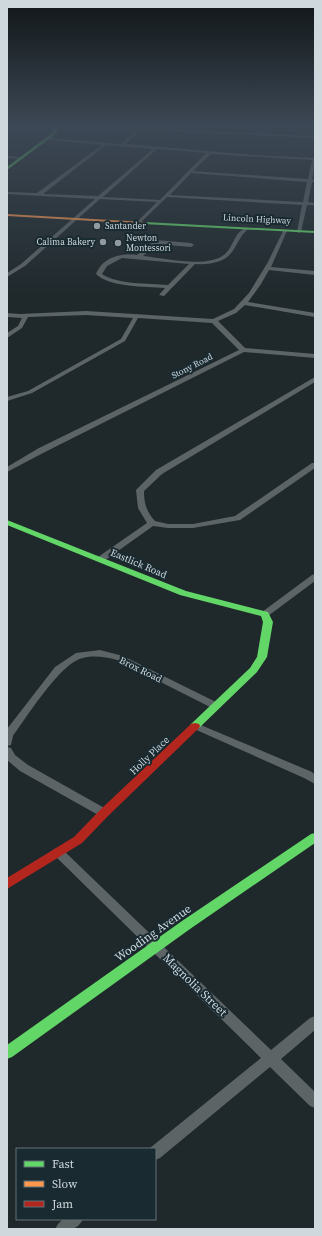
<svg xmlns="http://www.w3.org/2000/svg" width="322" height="1236" viewBox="0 0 322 1236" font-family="'Source Serif 4',serif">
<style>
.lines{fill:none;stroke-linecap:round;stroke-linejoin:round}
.street{fill:#5d6466;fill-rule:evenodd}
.fast{fill:#63d668;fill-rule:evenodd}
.slow{fill:#ff974d;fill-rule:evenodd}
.jam{fill:#b3261e;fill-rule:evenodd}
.poi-dot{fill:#919a9f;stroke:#192a31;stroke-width:1.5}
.labels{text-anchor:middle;stroke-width:4;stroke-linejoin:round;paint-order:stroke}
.far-street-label{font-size:9px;fill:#ced8dd;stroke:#192a31}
.far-poi-label{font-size:9px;fill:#ced8dd;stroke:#192a31;text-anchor:start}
.street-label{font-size:10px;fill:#ced8dd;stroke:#192a31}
.near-street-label{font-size:12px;fill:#ced8dd;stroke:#192a31}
</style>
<rect width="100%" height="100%" fill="#1f282b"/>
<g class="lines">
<!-- street -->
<g class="street">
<path d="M138,125h4l-2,3 175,8v2l-176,-8 -4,6 -10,8 128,11 60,3 2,-3v11l-3,13 3,1v2h-3l-4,20 7,1v2h-8l-6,27 -2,1 -2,-1 5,-27 -135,-8 -28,27 -2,-1v-1l20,-20 -57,-3 -75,67 -18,11v-4l14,-9 74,-65 -88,-5v-2l30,1 65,-48 -54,-5 -1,-2 74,6 11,-10zM106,145l47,4 -55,47 -55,-2zM157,149l49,4 -46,47 -57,-3zM211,154l101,6 -4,19 -115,-8zM191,173l116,9 -4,20 -133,-7z"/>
<path d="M7,156l15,1 2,1 -2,1 -15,-1z"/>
<path d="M246,228l2,1c-9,8 -9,13 -16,23 -8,11 -25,13 -37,12l-31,32 -5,-1 6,-7c-19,-2 -55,0 -69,-14 7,-17 25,-21 41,-19l18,-15 36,3 3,2 -3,2 -35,-3 -13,12c21,2 65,13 82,-2 9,-8 9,-22 21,-26zM122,258l67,6 -21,21c-19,-2 -50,0 -66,-11l5,-8z"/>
<path d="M285,230l2,1 -16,36 44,4v4l-46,-5 -8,14 -13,18 67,11v4l-70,-12 -9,8 -18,8 27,27 70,6v4l-71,-6 -199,100 -38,20v-5l32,-19 200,-98 -27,-27 -74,-5 -13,23 -93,52 -25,8v-4l21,-6 93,-52 12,-21 -47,-3 -58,2 -6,11 -15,10v-5l11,-7 4,-8 -15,-1v-4l13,1 66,-3 127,8 21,-10 15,-16 19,-31 15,-31z"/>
<path d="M315,377v5l-153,92 -18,17c0,12 2,20 11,30l13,3h25l42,-8 77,-53h3v5l-75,52 -47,8h-25l-15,-2 -49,35h-6l-1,-2 1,-2 49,-34 -9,-15 -2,-18 20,-20z"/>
<path d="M315,574v7l-47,35h-6l-1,-2 1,-2 50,-37z"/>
<path d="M100,650l23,6 97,48 1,2 -1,2h-8l-95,-48c-12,-3 -22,-5 -34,-2 -22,4 -56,59 -70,78l-2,9 -4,1v-17l48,-62 21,-14z"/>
<path d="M196,723l116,49 3,3v9l-11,-6 -112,-50 -1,-2 1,-2z"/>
<path d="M7,747l4,1 4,7 13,10 80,45 2,3 -2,3 -4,1 -4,-1 -80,-45 -13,-11z"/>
<path d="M58,848l4,1 209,201 39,-32 5,-2v14l-34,29 34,33v16l-5,-2 -40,-39 -110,91 -5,2v-11l-5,-1 111,-90 -207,-203 -2,-3 2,-3z"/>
<path d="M63,1219h20c-6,13 -16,10 -28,10l3,-5z"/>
</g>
<!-- fast -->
<g class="fast">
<path d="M54,125h4l-1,7 -4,4 -46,34v-3l44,-33 2,-2z"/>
<path d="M145,222l170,9v2l-172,-9v-1z"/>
<path d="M7,520l179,71 82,21 5,10 -6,35 -10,15 -58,56h-8l-1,-2 1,-2 59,-56 7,-11 6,-35 -2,-6 -81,-21 -173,-70z"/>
<path d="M315,833v10l-125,86 -178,128 -5,2v-14l175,-124 129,-87z"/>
</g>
<!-- slow -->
<path class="slow" d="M7,214l138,8 2,1 -2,1 -138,-8z"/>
<!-- jam -->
<path class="jam" d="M195,723l4,1 1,2 -1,2 -91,88 -26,27 -75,46v-11l67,-41 26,-27 91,-86z"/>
</g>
<!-- sky -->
<linearGradient id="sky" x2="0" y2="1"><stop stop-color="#111618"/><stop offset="0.42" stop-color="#3c4855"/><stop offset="1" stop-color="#3c4855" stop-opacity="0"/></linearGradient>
<rect width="322" height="298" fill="url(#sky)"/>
<!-- markers -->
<g class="poi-dot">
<circle cx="97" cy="226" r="4"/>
<circle cx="103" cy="242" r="4"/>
<circle cx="118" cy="243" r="4"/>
</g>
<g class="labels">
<!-- far-street labels -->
<g class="far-street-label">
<text transform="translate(257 219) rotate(3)" y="3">Lincoln Highway</text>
<text transform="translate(192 366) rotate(-27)" y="3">Stony Road</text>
</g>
<!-- far-poi labels -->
<g class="far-poi-label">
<text x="105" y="229">Santander</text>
<text x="126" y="241">Newton<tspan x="126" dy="10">Montessori</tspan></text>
<text x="95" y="245" text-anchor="end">Calima Bakery</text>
</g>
<!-- street labels -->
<g class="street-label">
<text transform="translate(139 563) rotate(23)" y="4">Eastlick Road</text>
<text transform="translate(141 669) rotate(26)" y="4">Brox Road</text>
<text transform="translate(149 755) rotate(-44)" y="4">Holly Place</text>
</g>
<!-- near-street labels -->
<g class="near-street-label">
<text transform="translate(153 933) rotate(-35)" y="4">Wooding Avenue</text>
<text transform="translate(195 985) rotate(44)" y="4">Magnolia Street</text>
</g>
</g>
<!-- border -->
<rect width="322" height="1236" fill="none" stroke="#ced8dd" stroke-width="16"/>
<!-- legend -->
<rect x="16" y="1148" width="140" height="72" fill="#192a31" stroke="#617076"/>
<rect x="24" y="1161" width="20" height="6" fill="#63d668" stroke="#617076"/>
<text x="52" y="1168" font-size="12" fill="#ced8dd">Fast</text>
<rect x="24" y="1181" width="20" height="6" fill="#ff974d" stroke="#617076"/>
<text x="52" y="1188" font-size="12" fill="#ced8dd">Slow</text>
<rect x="24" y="1201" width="20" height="6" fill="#b3261e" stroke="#617076"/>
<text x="52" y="1208" font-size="12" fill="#ced8dd">Jam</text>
</svg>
